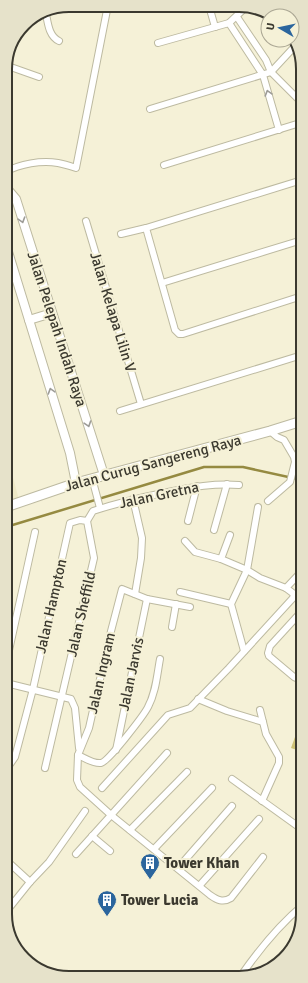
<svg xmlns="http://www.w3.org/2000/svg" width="308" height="983" viewBox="0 0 308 983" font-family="Signika,sans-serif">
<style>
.built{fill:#eee9c7}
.green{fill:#cec276}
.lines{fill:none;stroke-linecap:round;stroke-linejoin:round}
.stream{stroke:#958a41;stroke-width:2.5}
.minor-casing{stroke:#bdbaa1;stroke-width:8}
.tertiary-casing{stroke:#bdbaa1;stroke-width:10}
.secondary-casing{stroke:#bdbaa1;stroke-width:11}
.minor{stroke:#fff;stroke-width:6}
.tertiary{stroke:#fff;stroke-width:8}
.secondary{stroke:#fff;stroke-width:9}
.oneway{stroke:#9d9c97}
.labels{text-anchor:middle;stroke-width:4;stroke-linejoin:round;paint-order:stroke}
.street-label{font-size:15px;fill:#3b392f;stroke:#f5f1d7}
.poi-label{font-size:15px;font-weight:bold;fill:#3b392f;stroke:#f5f1d7;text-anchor:start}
.rim{fill:none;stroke:#3b392f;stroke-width:2}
</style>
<rect width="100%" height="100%" fill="#f5f1d7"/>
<!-- built -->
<path class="built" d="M9,463l12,44 -15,4v-47z"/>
<!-- green -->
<path class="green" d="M303,715v37l-12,-4z"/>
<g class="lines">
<!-- stream -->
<path class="stream" d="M6,527l198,-60h39l59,13"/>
<defs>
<g id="minor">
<path d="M209,6l6,21"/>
<path d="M46,14c2,10 3,22 13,27"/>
<path d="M237,17l29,43 5,12 31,31"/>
<path d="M229,23l34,52 16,55"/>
<path d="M158,43l71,-20 18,-17"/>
<path d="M5,65l34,12"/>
<path d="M150,109l121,-37 25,-27"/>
<path d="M164,165l136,-42 2,-2"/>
<path d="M5,172c15,-8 36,-12 53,-9 6,1 12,3 18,5l32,-163"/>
<path d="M302,180l-156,48 29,102 4,4h4l119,-38"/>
<path d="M5,202l11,-3"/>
<path d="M86,221l55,183"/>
<path d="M121,234l25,-6"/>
<path d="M162,283l140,-43"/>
<path d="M120,411l182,-56"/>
<path d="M92,478l8,30"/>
<path d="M133,499l9,39 -1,20 -6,36"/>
<path d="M268,501l22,-19 5,-20 -1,-5 -10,-17 -7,-3 -7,-6"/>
<path d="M258,507l-11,63 13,8 26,10"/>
<path d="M87,521l6,-10c24,-8 50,-14 75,-19 24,-5 47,-9 71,-7"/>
<path d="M188,521l9,-35"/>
<path d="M214,530l13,-46"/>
<path d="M230,535l-9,24 26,11 -16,34 13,47"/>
<path d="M185,541l10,11 26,7"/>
<path d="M180,592l51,12"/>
<path d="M190,607l-43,-8 -25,-10 -12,46 -21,93 -11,27 -1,25 3,7 31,28 99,80c7,5 13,8 21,3l32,-41"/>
<path d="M302,611l-32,35 -2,7 1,3 25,21 9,4"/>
<path d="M296,618l7,5"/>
<path d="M172,627l4,-23"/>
<path d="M6,664l29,-132"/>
<path d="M6,683l65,16 4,9 4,40"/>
<path d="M198,699l29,12 36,11"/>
<path d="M260,710l6,24 13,23v6l-17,38"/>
<path d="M116,750l31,-151"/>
<path d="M78,755c7,3 15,9 23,8 7,-1 43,-48 47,-56 8,-15 9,-32 12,-48"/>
<path d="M6,770l9,-13 18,-68 37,-166 10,-3 7,1 7,37 -49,210"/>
<path d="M232,779l71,51"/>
<path d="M102,788l66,-73 22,-7 39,-40 64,-70 1,-4 -8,-6 16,-17"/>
<path d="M130,830l57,-58"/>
<path d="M92,836l18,15"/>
<path d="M154,849l58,-61"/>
<path d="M76,854l91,-101"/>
<path d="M6,860l24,22"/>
<path d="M178,868l54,-62"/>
<path d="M200,885l59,-66"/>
<path d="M6,912l24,-30 19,-20 36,-51"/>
<path d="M240,977c18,-26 39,-52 63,-72"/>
</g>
<g id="tertiary">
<path d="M5,186l11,13 88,276"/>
<path d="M5,242l65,211 6,30"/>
<path d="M29,320l23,-7"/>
</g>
<path id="secondary" d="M6,507l70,-24 194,-52 32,-10"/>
</defs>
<!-- minor casing -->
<use href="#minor" class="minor-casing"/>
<!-- tertiary casing -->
<use href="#tertiary" class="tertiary-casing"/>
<!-- secondary casing -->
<use href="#secondary" class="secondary-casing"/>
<!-- minor -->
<use href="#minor" class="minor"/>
<!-- tertiary -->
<use href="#tertiary" class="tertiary"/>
<!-- secondary -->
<use href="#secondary" class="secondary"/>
</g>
<!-- one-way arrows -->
<defs><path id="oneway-chevron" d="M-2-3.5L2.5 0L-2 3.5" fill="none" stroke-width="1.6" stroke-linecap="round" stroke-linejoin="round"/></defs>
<g class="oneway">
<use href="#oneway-chevron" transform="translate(268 93) rotate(-106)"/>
<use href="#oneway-chevron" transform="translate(22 220) rotate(73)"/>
<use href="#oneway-chevron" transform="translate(51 391) rotate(-107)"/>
<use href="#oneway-chevron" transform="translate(88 424) rotate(72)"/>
</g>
<!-- icons -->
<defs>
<symbol id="building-pin" viewBox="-11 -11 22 30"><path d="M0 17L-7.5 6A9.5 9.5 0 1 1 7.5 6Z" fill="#2b659d" stroke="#f5f1d7"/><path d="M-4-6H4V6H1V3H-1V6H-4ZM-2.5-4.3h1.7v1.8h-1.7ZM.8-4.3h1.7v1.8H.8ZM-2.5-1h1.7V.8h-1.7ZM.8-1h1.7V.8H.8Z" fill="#fff"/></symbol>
</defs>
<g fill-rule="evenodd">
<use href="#building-pin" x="139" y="852" width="22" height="30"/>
<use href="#building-pin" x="96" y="889" width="22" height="30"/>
</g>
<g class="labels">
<!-- street labels -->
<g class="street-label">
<text transform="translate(113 312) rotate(73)" y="5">Jalan Kelapa Lilin V</text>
<text transform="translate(57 329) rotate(72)" y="5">Jalan Pelepah Indah Raya</text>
<text transform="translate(153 463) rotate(-15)" y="5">Jalan Curug Sangereng Raya</text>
<text transform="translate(159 495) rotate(-12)" y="5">Jalan Gretna</text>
<text transform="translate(51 606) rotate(-77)" y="5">Jalan Hampton</text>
<text transform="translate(81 614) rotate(-77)" y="5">Jalan Sheffild</text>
<text transform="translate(101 673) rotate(-77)" y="5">Jalan Ingram</text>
<text transform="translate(131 674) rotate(-78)" y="5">Jalan Jarvis</text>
</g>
<!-- poi labels -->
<g class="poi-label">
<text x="164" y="868">Tower Khan</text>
<text x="121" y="905">Tower Lucia</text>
</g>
</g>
<!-- crop -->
<path d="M0 0H308V983H0ZM69 12H239A57 57 0 0 1 296 69V914A57 57 0 0 1 239 971H69A57 57 0 0 1 12 914V69A57 57 0 0 1 69 12Z" fill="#e6e2ca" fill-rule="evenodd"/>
<path class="rim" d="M69 12H239A57 57 0 0 1 296 69V914A57 57 0 0 1 239 971H69A57 57 0 0 1 12 914V69A57 57 0 0 1 69 12Z"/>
<!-- north arrow -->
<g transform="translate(280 28) rotate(279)"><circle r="19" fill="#f5f1d7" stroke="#aba794"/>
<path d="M0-3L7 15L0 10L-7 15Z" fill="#2b659d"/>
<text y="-6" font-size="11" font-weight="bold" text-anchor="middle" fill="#3b392f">U</text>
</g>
</svg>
